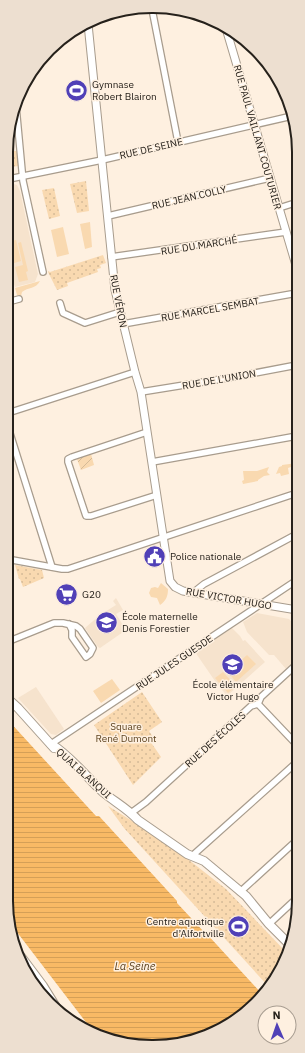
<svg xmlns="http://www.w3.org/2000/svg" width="305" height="1053" viewBox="0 0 305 1053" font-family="'IBM Plex Sans',sans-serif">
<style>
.built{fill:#f6e3cd}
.grass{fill:#f9d9b0}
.park{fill:url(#park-dots)}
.garden{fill:url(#garden-furrows)}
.water{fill:url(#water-rules)}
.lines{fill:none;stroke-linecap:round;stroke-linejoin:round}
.minor-casing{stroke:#a89c8d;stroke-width:8}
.tertiary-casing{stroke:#a89c8d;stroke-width:9}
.secondary-casing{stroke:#a89c8d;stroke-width:10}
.minor{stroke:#fff;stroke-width:5.5}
.tertiary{stroke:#fff;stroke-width:7}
.secondary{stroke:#fff;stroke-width:8}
.labels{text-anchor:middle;stroke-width:3;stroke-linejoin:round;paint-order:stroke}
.poi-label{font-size:10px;fill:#26211b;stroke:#fef0e0;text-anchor:start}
.street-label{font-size:10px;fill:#26211b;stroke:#fef0e0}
.park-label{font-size:10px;fill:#5e4421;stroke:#fef0e0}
.water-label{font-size:11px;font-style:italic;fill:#5c421f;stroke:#fef0e0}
.rim{fill:none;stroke:#26211b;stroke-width:2}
</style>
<defs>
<pattern id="park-dots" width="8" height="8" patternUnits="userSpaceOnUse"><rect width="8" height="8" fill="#f9d9b0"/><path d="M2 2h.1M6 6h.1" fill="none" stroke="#d5ba97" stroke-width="1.8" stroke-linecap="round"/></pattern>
<pattern id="garden-furrows" width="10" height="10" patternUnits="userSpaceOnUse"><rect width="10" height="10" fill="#f9d9b0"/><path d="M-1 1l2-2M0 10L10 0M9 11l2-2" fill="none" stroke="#d5ba97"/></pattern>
<pattern id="water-rules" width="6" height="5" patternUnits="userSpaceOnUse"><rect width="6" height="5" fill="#f8b965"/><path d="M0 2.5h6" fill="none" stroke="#d49f57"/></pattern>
</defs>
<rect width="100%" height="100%" fill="#fef0e0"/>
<!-- built -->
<g class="built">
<path d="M14,184l3,1 3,6 18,83 -3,8 -20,5 -7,-20 1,-82z"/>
<path d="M116,598l7,12 -7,4 10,16 -26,18 -2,-1 -13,-19 15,-13 16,-10 -3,-4z"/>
<path d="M257,613l32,6 8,8v7l-2,2 2,3v20l-11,10 -12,-14h-5l-22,-23 -4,-10z"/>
<path d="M232,628l8,8 3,5 2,-1 20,22 -38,34 -12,-15 -20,-29z"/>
<path d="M36,687l28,42 -8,6 -5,-1 -33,-36z"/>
</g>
<!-- grass -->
<g class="grass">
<path d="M90,222l2,25 -7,2 -5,-25z"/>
<path d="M63,227l6,27 -12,3 -6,-27z"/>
<path d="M16,240l5,21 -10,3 -3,-13v-10z"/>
<path d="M21,242l7,29 -2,1 2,8 -9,2 -4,-15 8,-2 -5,-22z"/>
<path d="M40,281c-4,8 -12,6 -18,11l-1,4 -4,-1 -2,-7z"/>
<path d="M297,463v2l-9,3 1,6 -8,2 -1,-3 -4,1 3,-7 3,-1v-1z"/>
<path d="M269,467l-2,5 3,3 -6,1 -6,4v1l-15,3 -1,-3 2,-1 -1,-9h14z"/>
<path d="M161,583l7,6c0,7 -2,12 -8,16l-3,-7 -6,-1 -2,-4 2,-5 4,-1 3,1z"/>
<path d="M247,655l9,9 -20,18 -8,-10z"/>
<path d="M223,672l13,14 -8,7 -13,-15z"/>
<path d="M112,679l8,11 -19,13 -8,-12z"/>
</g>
<!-- park -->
<g class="park">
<path d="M9,151h7l2,4 1,11 -10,1z"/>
<path d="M86,181l3,30 -12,2 -7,-29z"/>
<path d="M54,188l6,28 -11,3 -7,-29z"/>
<path d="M103,255l3,8 -6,2 1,3 -4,1 1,3 -31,11 1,3 -11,4 -9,-18v-1l2,1z"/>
<path d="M15,565l27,5 2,8 -21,9 -3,-8h-1z"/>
<path d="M142,692l20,30 -13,9 4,6 -3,4 11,16 -28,28 -39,-60z"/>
<path d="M108,806l58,36 60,47 61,64 -8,21 -11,12 -144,-158z"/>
</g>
<!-- garden -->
<path class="garden" d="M91,454l3,11 -13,5 -4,-11z"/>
<!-- water -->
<path class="water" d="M7,719l89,97h3l78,85v2l28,30h1l56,61 -20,23 -43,22 -56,8 -48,-13 -85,-111 -4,-23z"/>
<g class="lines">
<defs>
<g id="minor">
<path d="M152,9l26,133"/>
<path d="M16,106l7,75 20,91"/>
<path d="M9,179l93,-19 190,-44"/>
<path d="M279,208l19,-6"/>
<path d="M108,216l162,-38"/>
<path d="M111,257l175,-25"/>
<path d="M8,302l11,-3"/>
<path d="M60,303l3,10 22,10 35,-11"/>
<path d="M123,324l174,-31"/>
<path d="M141,392l93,-15 63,-12"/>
<path d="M8,413l127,-41"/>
<path d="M8,427l44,140"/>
<path d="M147,432l-75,25 -4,2v3l18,54h5l66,-21"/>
<path d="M152,462l145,-26"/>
<path d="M7,559l55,10h6l229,-76"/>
<path d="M194,592l10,-8 93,-50"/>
<path d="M7,642l47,-19h9l13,3 4,3 13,19 -3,6 -4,3 -14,-20v-7l-3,-6"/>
<path d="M258,704l39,41"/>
<path d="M258,704l3,-7 36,-33"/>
<path d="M51,744l246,-164"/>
<path d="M131,813l15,-11 105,-96 7,-2"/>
<path d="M192,856l105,-94"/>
<path d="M240,892l56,-51"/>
<path d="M269,924l27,-25"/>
</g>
<g id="tertiary">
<path d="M88,24l27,266 20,82 6,20 29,189 5,6 8,4 114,19"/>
<path d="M225,25l73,247"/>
</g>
<g id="secondary">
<path d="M7,698l11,10 36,40"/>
<path d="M51,744c21,13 35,33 53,49 11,9 24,16 34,27l49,34 17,7 42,35 23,28 21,21"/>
<path d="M16,950l27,36 13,21"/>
</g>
</defs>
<!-- minor casing -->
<use href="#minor" class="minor-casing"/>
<!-- tertiary casing -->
<use href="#tertiary" class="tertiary-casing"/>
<!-- secondary casing -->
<use href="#secondary" class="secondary-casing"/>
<!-- minor -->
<use href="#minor" class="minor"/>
<!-- tertiary -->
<use href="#tertiary" class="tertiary"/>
<!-- secondary -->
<use href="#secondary" class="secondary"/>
</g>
<!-- icons -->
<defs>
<symbol id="stadium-disc" viewBox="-11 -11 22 22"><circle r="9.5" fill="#5040b7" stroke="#fef0e0"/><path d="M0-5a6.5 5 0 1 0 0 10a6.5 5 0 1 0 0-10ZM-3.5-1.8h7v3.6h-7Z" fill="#fff"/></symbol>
<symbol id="civic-disc" viewBox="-11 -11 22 22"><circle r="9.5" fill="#5040b7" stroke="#fef0e0"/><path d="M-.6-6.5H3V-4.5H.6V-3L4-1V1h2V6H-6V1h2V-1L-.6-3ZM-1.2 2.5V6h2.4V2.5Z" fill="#fff"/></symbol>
<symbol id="supermarket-disc" viewBox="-11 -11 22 22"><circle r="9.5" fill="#5040b7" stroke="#fef0e0"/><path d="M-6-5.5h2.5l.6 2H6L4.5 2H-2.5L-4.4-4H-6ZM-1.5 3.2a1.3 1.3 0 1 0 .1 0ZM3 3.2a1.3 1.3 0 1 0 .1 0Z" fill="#fff"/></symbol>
<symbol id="school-disc" viewBox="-11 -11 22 22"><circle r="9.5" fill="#5040b7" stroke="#fef0e0"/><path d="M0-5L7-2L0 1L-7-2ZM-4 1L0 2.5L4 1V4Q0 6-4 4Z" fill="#fff"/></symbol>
</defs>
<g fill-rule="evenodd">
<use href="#stadium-disc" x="64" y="78" width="25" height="25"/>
<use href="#civic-disc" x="142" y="544" width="25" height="25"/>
<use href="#supermarket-disc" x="54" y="582" width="25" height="25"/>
<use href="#school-disc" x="94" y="610" width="25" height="25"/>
<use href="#school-disc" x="220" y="652" width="25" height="25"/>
<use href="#stadium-disc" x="226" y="914" width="25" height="25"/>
</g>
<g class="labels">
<!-- poi labels -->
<g class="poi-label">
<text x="92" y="88">Gymnase<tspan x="92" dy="12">Robert Blairon</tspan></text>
<text x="170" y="560">Police nationale</text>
<text x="82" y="598">G20</text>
<text x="122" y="620">École maternelle<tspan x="122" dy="12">Denis Forestier</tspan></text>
<text x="233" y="688" text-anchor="middle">École élémentaire<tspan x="233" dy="12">Victor Hugo</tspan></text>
<text x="224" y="925" text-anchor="end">Centre aquatique<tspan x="224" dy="12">d’Alfortville</tspan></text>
</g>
<!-- street labels -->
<g class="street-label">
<text transform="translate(258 137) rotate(74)" y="4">RUE PAUL VAILLANT COUTURIER</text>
<text transform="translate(151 148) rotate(-13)" y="4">RUE DE SEINE</text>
<text transform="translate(189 197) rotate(-13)" y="4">RUE JEAN COLLY</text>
<text transform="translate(199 245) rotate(-9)" y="4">RUE DU MARCHÉ</text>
<text transform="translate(119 301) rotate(79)" y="4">RUE VÉRON</text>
<text transform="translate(210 309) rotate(-10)" y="4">RUE MARCEL SEMBAT</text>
<text transform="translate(219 379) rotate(-10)" y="4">RUE DE L'UNION</text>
<text transform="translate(229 598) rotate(10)" y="4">RUE VICTOR HUGO</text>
<text transform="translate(174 662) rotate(-34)" y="4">RUE JULES GUESDE</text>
<text transform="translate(215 739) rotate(-42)" y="4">RUE DES ÉCOLES</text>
<text transform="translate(84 773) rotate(42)" y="4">QUAI BLANQUI</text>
</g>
<!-- park labels -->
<g class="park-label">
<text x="126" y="730">Square<tspan x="126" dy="12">René Dumont</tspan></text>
</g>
<!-- water labels -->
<g class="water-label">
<text x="135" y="970">La Seine</text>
</g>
</g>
<!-- crop -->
<path d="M0 0H305V1053H0ZM152 13H153A139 139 0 0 1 292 152V901A139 139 0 0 1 153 1040H152A139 139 0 0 1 13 901V152A139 139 0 0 1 152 13Z" fill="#eddfd0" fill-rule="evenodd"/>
<path class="rim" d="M152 13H153A139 139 0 0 1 292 152V901A139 139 0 0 1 153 1040H152A139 139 0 0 1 13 901V152A139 139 0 0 1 152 13Z"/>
<!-- north arrow -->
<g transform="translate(277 1025) rotate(358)"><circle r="19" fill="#fef0e0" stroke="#a89d91"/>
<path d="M0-3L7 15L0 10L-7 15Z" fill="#5040b7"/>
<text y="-6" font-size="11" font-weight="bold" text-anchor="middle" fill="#26211b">N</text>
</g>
</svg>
